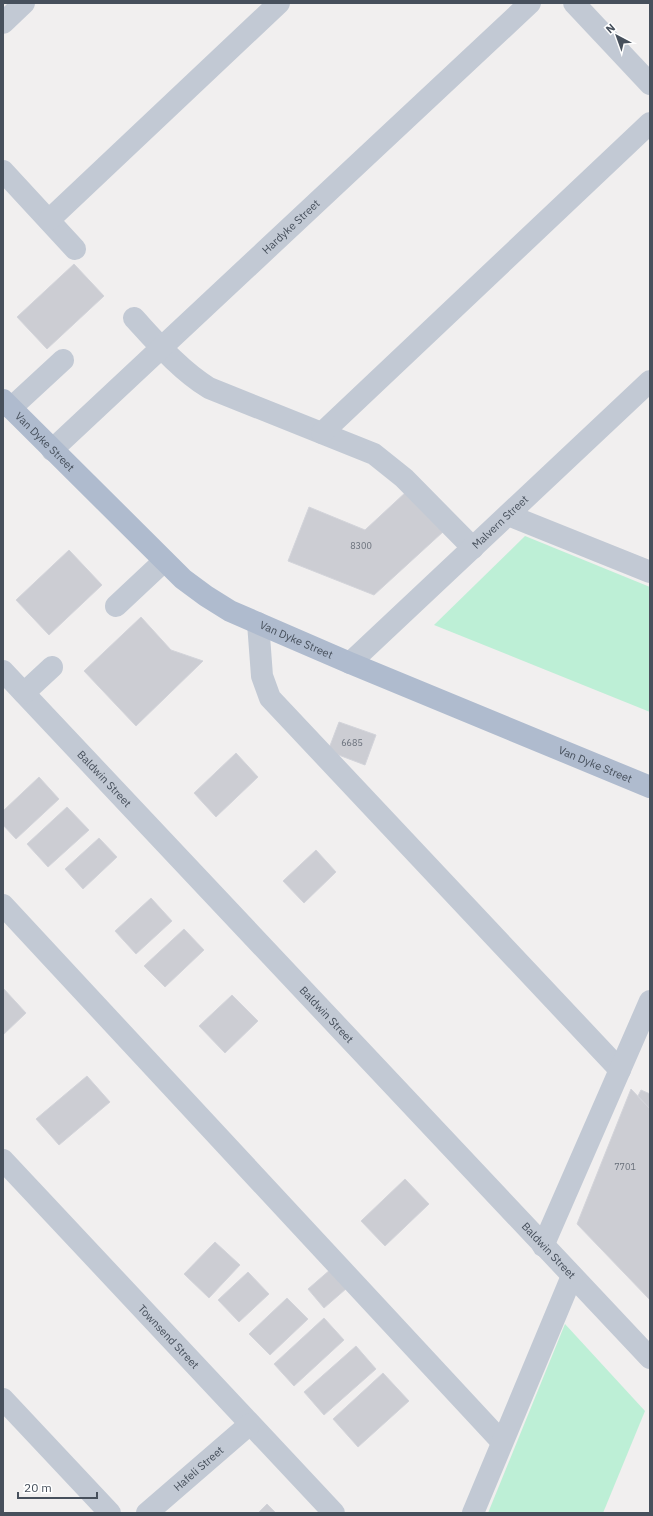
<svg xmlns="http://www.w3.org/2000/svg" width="653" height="1516" viewBox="0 0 653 1516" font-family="'IBM Plex Sans',sans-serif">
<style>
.green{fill:#bdefd6}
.building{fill:#cccdd3;stroke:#d3d4da}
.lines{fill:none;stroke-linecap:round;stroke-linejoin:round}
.minor{stroke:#c2c9d4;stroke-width:22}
.major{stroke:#afbbce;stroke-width:22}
.labels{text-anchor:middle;stroke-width:3.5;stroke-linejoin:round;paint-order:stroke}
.number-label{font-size:9px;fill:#686f7a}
.street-label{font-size:11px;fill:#47505c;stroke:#fff}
</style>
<rect width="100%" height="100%" fill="#f1efef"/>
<!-- green -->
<g class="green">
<path d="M525,536l125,51v125l-216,-87z"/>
<path d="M565,1324l80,87 -42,102h-115z"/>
</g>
<!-- building -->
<g class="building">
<path d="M74,264l30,32 -57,53 -30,-32z"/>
<path d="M407,491l37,40 -70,64 -86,-34 21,-54 56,23z"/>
<path d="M69,550l33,35 -53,50 -33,-35z"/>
<path d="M141,617l30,33 32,11 -67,65 -52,-55z"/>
<path d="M339,722l37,13 -11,30 -37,-14z"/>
<path d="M236,753l22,24 -42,40 -22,-24z"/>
<path d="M39,777l20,22 -43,40 -13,-14v-14z"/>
<path d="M67,807l22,23 -41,37 -21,-23z"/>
<path d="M99,838l18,19 -34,32 -18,-20z"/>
<path d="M316,850l20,22 -32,31 -21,-22z"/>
<path d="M151,898l21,23 -36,33 -21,-23z"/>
<path d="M184,929l20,21 -39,37 -21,-21z"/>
<path d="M3,988l23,25 -23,22z"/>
<path d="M232,995l26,26 -33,32 -26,-27z"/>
<path d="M87,1076l23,26 -51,43 -23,-26z"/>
<path d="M631,1089l19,20v191l-73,-76z"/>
<path d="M641,1090l9,4v15l-12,-13z"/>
<path d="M405,1179l24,25 -44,42 -24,-25z"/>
<path d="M215,1242l25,23 -31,33 -25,-24z"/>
<path d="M331,1269l16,19 -23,20 -16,-19z"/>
<path d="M248,1272l21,22 -30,28 -21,-22z"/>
<path d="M287,1298l21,21 -38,36 -21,-21z"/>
<path d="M324,1318l20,22 -50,46 -20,-22z"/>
<path d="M356,1346l20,23 -52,46 -20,-23z"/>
<path d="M383,1373l26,28 -51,46 -25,-28z"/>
<path d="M267,1504l9,9h-18z"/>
</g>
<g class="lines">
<!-- minor -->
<g class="minor">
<path d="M574,3l76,81"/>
<path d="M3,23l21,-20"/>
<path d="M3,171l72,78"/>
<path d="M49,220l230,-217"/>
<path d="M134,318c23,25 46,52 75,70l165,66 30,24 69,70"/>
<path d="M11,408l52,-48"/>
<path d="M322,433l328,-310"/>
<path id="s1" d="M52,450l478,-447"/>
<path d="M508,515l142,57"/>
<path d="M116,606l48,-45"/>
<path d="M258,623l4,53 8,22 350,372"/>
<path id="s2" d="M350,663l300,-282"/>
<path id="s3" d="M3,671l647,687"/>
<path d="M24,693l28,-26"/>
<path d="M3,905l499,537"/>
<path id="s4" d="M3,1160l331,353"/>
<path d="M543,1246l107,-245"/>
<path d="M3,1399l107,114"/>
<path id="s5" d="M147,1513l103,-89"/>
<path d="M473,1513l99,-237"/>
</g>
<!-- major -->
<path class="major" id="s6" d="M3,400l180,179 23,17 24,15 120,52 300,124"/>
</g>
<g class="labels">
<!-- number labels -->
<g class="number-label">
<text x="361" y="549">8300</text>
<text x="352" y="746">6685</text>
<text x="625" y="1170">7701</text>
</g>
<!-- street labels -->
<g class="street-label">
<text dy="4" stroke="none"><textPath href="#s1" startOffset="327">Hardyke Street</textPath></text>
<text dy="4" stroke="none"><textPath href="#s6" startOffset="59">Van Dyke Street</textPath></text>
<text dy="4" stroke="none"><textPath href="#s2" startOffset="206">Malvern Street</textPath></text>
<text dy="4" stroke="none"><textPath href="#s6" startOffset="383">Van Dyke Street</textPath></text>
<text dy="4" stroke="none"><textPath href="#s6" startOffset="707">Van Dyke Street</textPath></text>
<text dy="4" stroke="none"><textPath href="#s3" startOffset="148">Baldwin Street</textPath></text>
<text dy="4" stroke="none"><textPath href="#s3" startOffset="472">Baldwin Street</textPath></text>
<text dy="4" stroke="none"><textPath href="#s3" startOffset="796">Baldwin Street</textPath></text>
<text dy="4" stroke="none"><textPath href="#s4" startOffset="242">Townsend Street</textPath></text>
<text dy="4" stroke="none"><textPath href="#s5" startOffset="68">Hafeli Street</textPath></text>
</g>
</g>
<!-- border -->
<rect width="653" height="1516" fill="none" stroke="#47505c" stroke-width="8"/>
<!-- north arrow -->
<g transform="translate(617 36) rotate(319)" stroke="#ffffff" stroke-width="3" paint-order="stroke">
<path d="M0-3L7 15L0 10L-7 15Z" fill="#47505c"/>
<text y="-6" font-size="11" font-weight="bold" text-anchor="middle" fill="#47505c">N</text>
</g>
<!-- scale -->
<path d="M18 1492v6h79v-6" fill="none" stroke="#47505c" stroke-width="2"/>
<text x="24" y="1492" font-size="12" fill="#47505c" stroke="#ffffff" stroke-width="3" paint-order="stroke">20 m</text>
</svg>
